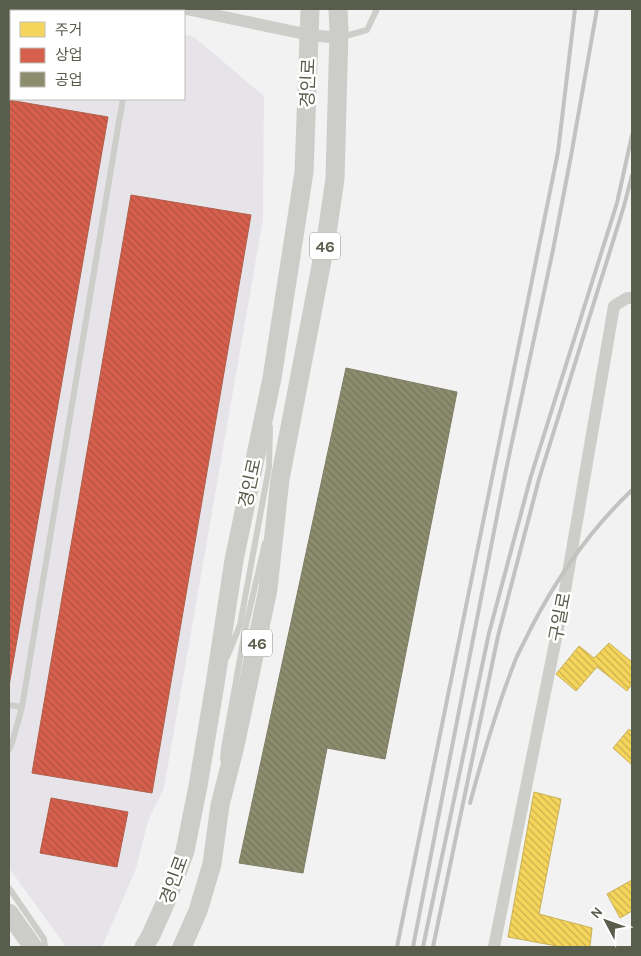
<svg xmlns="http://www.w3.org/2000/svg" width="641" height="956" viewBox="0 0 641 956" font-family="Karla,'Noto Sans KR',sans-serif">
<style>
.commercial{fill:#e7e4e9}
.homes{fill:url(#homes-back-hatch);stroke:#c7b157}
.shops{fill:url(#shops-back-hatch);stroke:#b05f4c}
.industry{fill:url(#industry-back-hatch);stroke:#7d7e64}
.lines{fill:none;stroke-linecap:round;stroke-linejoin:round}
.service{stroke:#cdcdca;stroke-width:6}
.minor{stroke:#cdcdca;stroke-width:12}
.primary{stroke:#cccdc8;stroke-width:19}
.rail{stroke:#c2c3c0;stroke-width:4}
.labels{text-anchor:middle;stroke-width:5;stroke-linejoin:round;paint-order:stroke}
.shield{fill:#fff;stroke:#8b8e81;stroke-width:1}
.shield-label{font-size:16px;font-weight:bold;fill:#595d4b}
.street-label{font-size:18px;fill:#595d4b;stroke:#fff}
</style>
<defs>
<pattern id="homes-back-hatch" width="6" height="6" patternUnits="userSpaceOnUse" patternTransform="scale(1.25)"><rect width="6" height="6" fill="#f6d55c"/><path d="M-1 5l2 2M0 0l6 6M5-1l2 2" fill="none" stroke="#cab04e"/></pattern>
<pattern id="shops-back-hatch" width="6" height="6" patternUnits="userSpaceOnUse" patternTransform="scale(1.25)"><rect width="6" height="6" fill="#d6604d"/><path d="M-1 5l2 2M0 0l6 6M5-1l2 2" fill="none" stroke="#b15242"/></pattern>
<pattern id="industry-back-hatch" width="6" height="6" patternUnits="userSpaceOnUse" patternTransform="scale(1.25)"><rect width="6" height="6" fill="#8c8c6e"/><path d="M-1 5l2 2M0 0l6 6M5-1l2 2" fill="none" stroke="#75765c"/></pattern>
</defs>
<rect width="100%" height="100%" fill="#f2f2f2"/>
<!-- commercial -->
<path class="commercial" d="M9,22h2v77h173v-65l10,3 70,59 -1,123 -99,569 -16,33 -12,48 -34,78h-36l-57,-79z"/>
<!-- homes -->
<g class="homes">
<path d="M609,643l23,19v22l-5,7 -30,-24 -21,24 -20,-17 23,-28 15,12z"/>
<path d="M629,729l3,3v33l-19,-17z"/>
<path d="M534,792l27,7 -22,115 53,14 -2,19h-28l-54,-10z"/>
<path d="M632,880v31l-12,7 -13,-24z"/>
</g>
<!-- shops -->
<g class="shops">
<path d="M9,100l99,17 -99,569z"/>
<path d="M131,195l120,20 -99,578 -120,-20z"/>
<path d="M51,798l77,14 -11,55 -77,-14z"/>
</g>
<!-- industry -->
<path class="industry" d="M346,368l111,24 -72,367 -58,-11 -24,125 -64,-10z"/>
<g class="lines">
<!-- service -->
<g class="service">
<path d="M141,11l1,-2"/>
<path d="M342,37l25,-7 10,-21"/>
<path d="M227,657l13,-32 29,-158 1,-40"/>
<path d="M9,705l13,2"/>
<path d="M9,750l4,-10 9,-33 96,-580 5,-28"/>
<path d="M223,759l1,-11 22,-123 19,-82"/>
<path d="M9,888l35,51 1,8"/>
</g>
<!-- minor -->
<g class="minor">
<path d="M9,9h7"/>
<path d="M186,9l124,26 29,3"/>
<path d="M494,947l68,-339 52,-302 13,-8h5"/>
</g>
<!-- primary -->
<g class="primary">
<path d="M9,913l24,34"/>
<path d="M144,947l7,-12 17,-38 17,-46 13,-65 17,-102 19,-124 38,-182 32,-206 6,-163"/>
<path d="M182,947l16,-36 14,-47 8,-59 15,-59 33,-157 12,-110 46,-239 9,-61 4,-148 -1,-22"/>
</g>
<!-- rail -->
<g class="rail">
<path d="M470,803c13,-48 27,-96 45,-142 4,-10 10,-20 15,-31 27,-53 59,-99 102,-140"/>
<path d="M397,947l161,-795 17,-143"/>
<path d="M413,947l93,-477 47,-220 18,-94 26,-147"/>
<path d="M423,947l66,-314 42,-157 86,-273 15,-68"/>
<path d="M433,947l65,-311 41,-157 85,-273 8,-31"/>
</g>
</g>
<g class="labels">
<!-- shield labels -->
<g class="shield">
<rect x="310" y="232.5" width="30" height="27" rx="4"/>
<rect x="242" y="629.5" width="30" height="27" rx="4"/>
</g>
<g class="shield-label">
<text x="325" y="252">46</text>
<text x="257" y="649">46</text>
</g>
<!-- street labels -->
<g class="street-label">
<text transform="translate(308 83) rotate(-88)" y="6">경인로</text>
<text transform="translate(250 483) rotate(-78)" y="6">경인로</text>
<text transform="translate(560 617) rotate(-79)" y="6">구일로</text>
<text transform="translate(174 880) rotate(-70)" y="6">경인로</text>
</g>
</g>
<!-- border -->
<rect width="641" height="956" fill="none" stroke="#595d4b" stroke-width="20"/>
<!-- legend -->
<rect x="10" y="10" width="175" height="90" fill="#ffffff" stroke="#bdbeb7"/>
<rect x="20" y="22" width="25" height="15" fill="#f6d55c" stroke="#bdbeb7"/>
<text x="55" y="35" font-size="15" fill="#595d4b">주거</text>
<rect x="20" y="48" width="25" height="15" fill="#d6604d" stroke="#bdbeb7"/>
<text x="55" y="60" font-size="15" fill="#595d4b">상업</text>
<rect x="20" y="72" width="25" height="15" fill="#8c8c6e" stroke="#bdbeb7"/>
<text x="55" y="85" font-size="15" fill="#595d4b">공업</text>
<!-- north arrow -->
<g transform="translate(606 921) rotate(311)" stroke="#ffffff" stroke-width="4" paint-order="stroke">
<path d="M0-4L9 19L0 12L-9 19Z" fill="#595d4b"/>
<text y="-8" font-size="14" font-weight="bold" text-anchor="middle" fill="#595d4b">N</text>
</g>
</svg>
